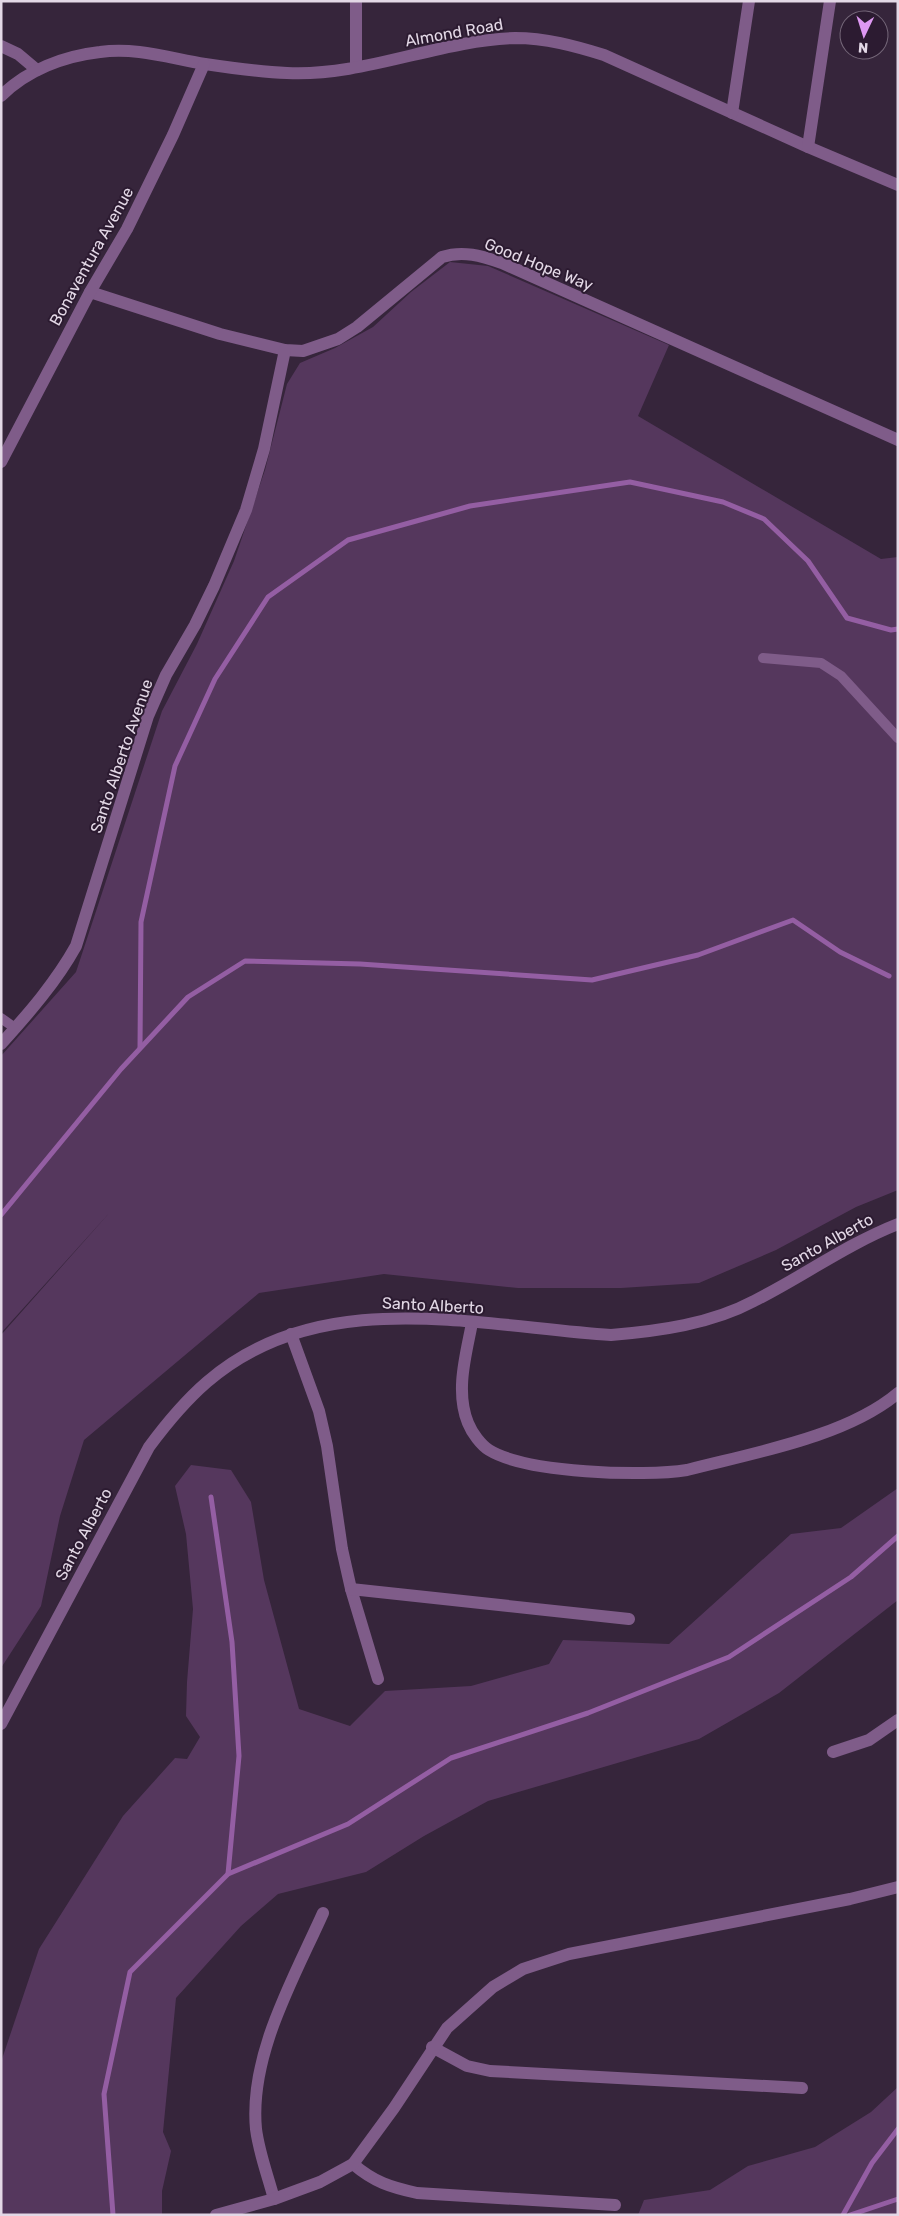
<svg xmlns="http://www.w3.org/2000/svg" width="899" height="2216" viewBox="0 0 899 2216" font-family="Rubik,sans-serif">
<style>
.green{fill:#55375d}
.lines{fill:none;stroke-linecap:round;stroke-linejoin:round}
.stream{stroke:#945ea3;stroke-width:5}
.service{stroke:#7f5c89;stroke-width:10}
.minor{stroke:#7f5c89;stroke-width:12}
.tertiary{stroke:#7f5c89;stroke-width:12}
.labels{text-anchor:middle;stroke-width:4;stroke-linejoin:round;paint-order:stroke}
.street-label{font-size:16px;fill:#e3d8e6;stroke:#2c1b31}
</style>
<rect width="100%" height="100%" fill="#36253b"/>
<!-- green -->
<g class="green">
<path d="M450,262l38,4 181,79 -31,71 243,143 17,-2v633l-42,17 -80,43 -77,33 -78,5h-103l-134,-14 -125,19 -175,147 -24,76 -19,90 -40,62v-333l110,-124 -110,122v-277l75,-84 86,-261 35,-67 37,-83 31,-91 22,-86 13,-21 35,-15 38,-21 38,-35z"/>
<path d="M191,1465l40,5 20,32 13,78 35,129 51,17 35,-35 86,-5 78,-22 14,-24 106,4 122,-110 50,-6 57,-40v112l-119,93 -80,46 -211,62 -64,35 -58,36 -88,22 -37,32 -65,72 -13,134 8,19 -9,40v24h-161v-153l38,-113 84,-133 52,-58 12,1 13,-22 -14,-21 1,-34 6,-73 -7,-75 -11,-48z"/>
<path d="M898,2087v128h-260l6,-15 66,-10 38,-24 67,-19 56,-35z"/>
</g>
<g class="lines">
<!-- stream -->
<g class="stream">
<path d="M140,1048l1,-126 34,-156 40,-87 53,-82 80,-57 122,-34 160,-24 93,20 41,17 44,42 39,57 44,12 7,-1"/>
<path d="M1,1215l120,-146 67,-72 57,-36 115,3 232,16 106,-25 95,-35 47,32 49,24"/>
<path d="M211,1497l21,145 7,114 -11,118"/>
<path d="M113,2215l-9,-121 26,-122 98,-98 120,-50 103,-66 137,-45 141,-56 122,-80 47,-41"/>
<path d="M843,2215l29,-52 26,-34"/>
<path d="M850,2215l48,-16"/>
</g>
<!-- service -->
<g class="service">
<path d="M763,658l58,5 20,13 57,62"/>
<path d="M1,1018l14,10"/>
</g>
<!-- minor -->
<g class="minor">
<path d="M356,1v66"/>
<path d="M1,46l17,8 19,16"/>
<path d="M1,96c26,-26 63,-40 99,-44 36,-5 69,6 105,12 27,4 55,8 82,9 76,4 153,-33 228,-35 31,0 60,8 89,17l204,92 90,38"/>
<path d="M732,113l17,-112"/>
<path d="M808,147l22,-146"/>
<path d="M90,292l130,42 65,16 18,1 35,-12 19,-12 85,-70c21,-7 40,-1 60,6l396,177"/>
<path d="M1,462l89,-170 37,-63 46,-94 31,-71"/>
<path d="M1,1044c28,-31 55,-62 75,-98l72,-230 18,-41 29,-50 19,-39 32,-76 18,-61 21,-99"/>
<path d="M472,1323c-6,32 -17,68 -4,100 4,10 13,22 21,27 37,23 155,27 198,20 65,-17 159,-33 211,-77"/>
<path d="M291,1334l28,77 8,35 15,103 9,40 27,90"/>
<path d="M351,1589l278,30"/>
<path d="M833,1752l36,-12 29,-20"/>
<path d="M432,2047l35,19 23,5 312,17"/>
<path d="M353,2164c21,18 37,23 64,29l198,12"/>
<path d="M274,2199c-6,-23 -15,-46 -18,-70 -7,-74 38,-151 67,-216"/>
<path d="M216,2215l58,-16 46,-17 33,-18 41,-56 53,-80 46,-41 30,-18 46,-15 281,-55 48,-12"/>
</g>
<!-- tertiary -->
<path class="tertiary" d="M1,1724l148,-277c17,-23 36,-46 58,-65 113,-98 269,-56 404,-47 48,-4 100,-11 143,-34 48,-24 93,-57 144,-77"/>
</g>
<g class="labels">
<!-- street labels -->
<g class="street-label">
<text transform="translate(454 32) rotate(-10)" y="6">Almond Road</text>
<text transform="translate(91 256) rotate(-61)" y="6">Bonaventura Avenue</text>
<text transform="translate(539 264) rotate(22)" y="6">Good Hope Way</text>
<text transform="translate(121 756) rotate(-71)" y="6">Santo Alberto Avenue</text>
<text transform="translate(827 1242) rotate(-29)" y="6">Santo Alberto</text>
<text transform="translate(433 1305) rotate(3)" y="6">Santo Alberto</text>
<text transform="translate(83 1534) rotate(-62)" y="6">Santo Alberto</text>
</g>
</g>
<!-- border -->
<rect width="899" height="2216" fill="none" stroke="#e3d8e6" stroke-width="5"/>
<!-- north arrow -->
<g transform="translate(864 35) rotate(184)"><circle r="24" fill="#2c1b31" stroke="#756779"/>
<path d="M0-4L9 19L0 12L-9 19Z" fill="#de98f2"/>
<text y="-8" font-size="14" font-weight="bold" text-anchor="middle" fill="#e3d8e6">N</text>
</g>
</svg>
